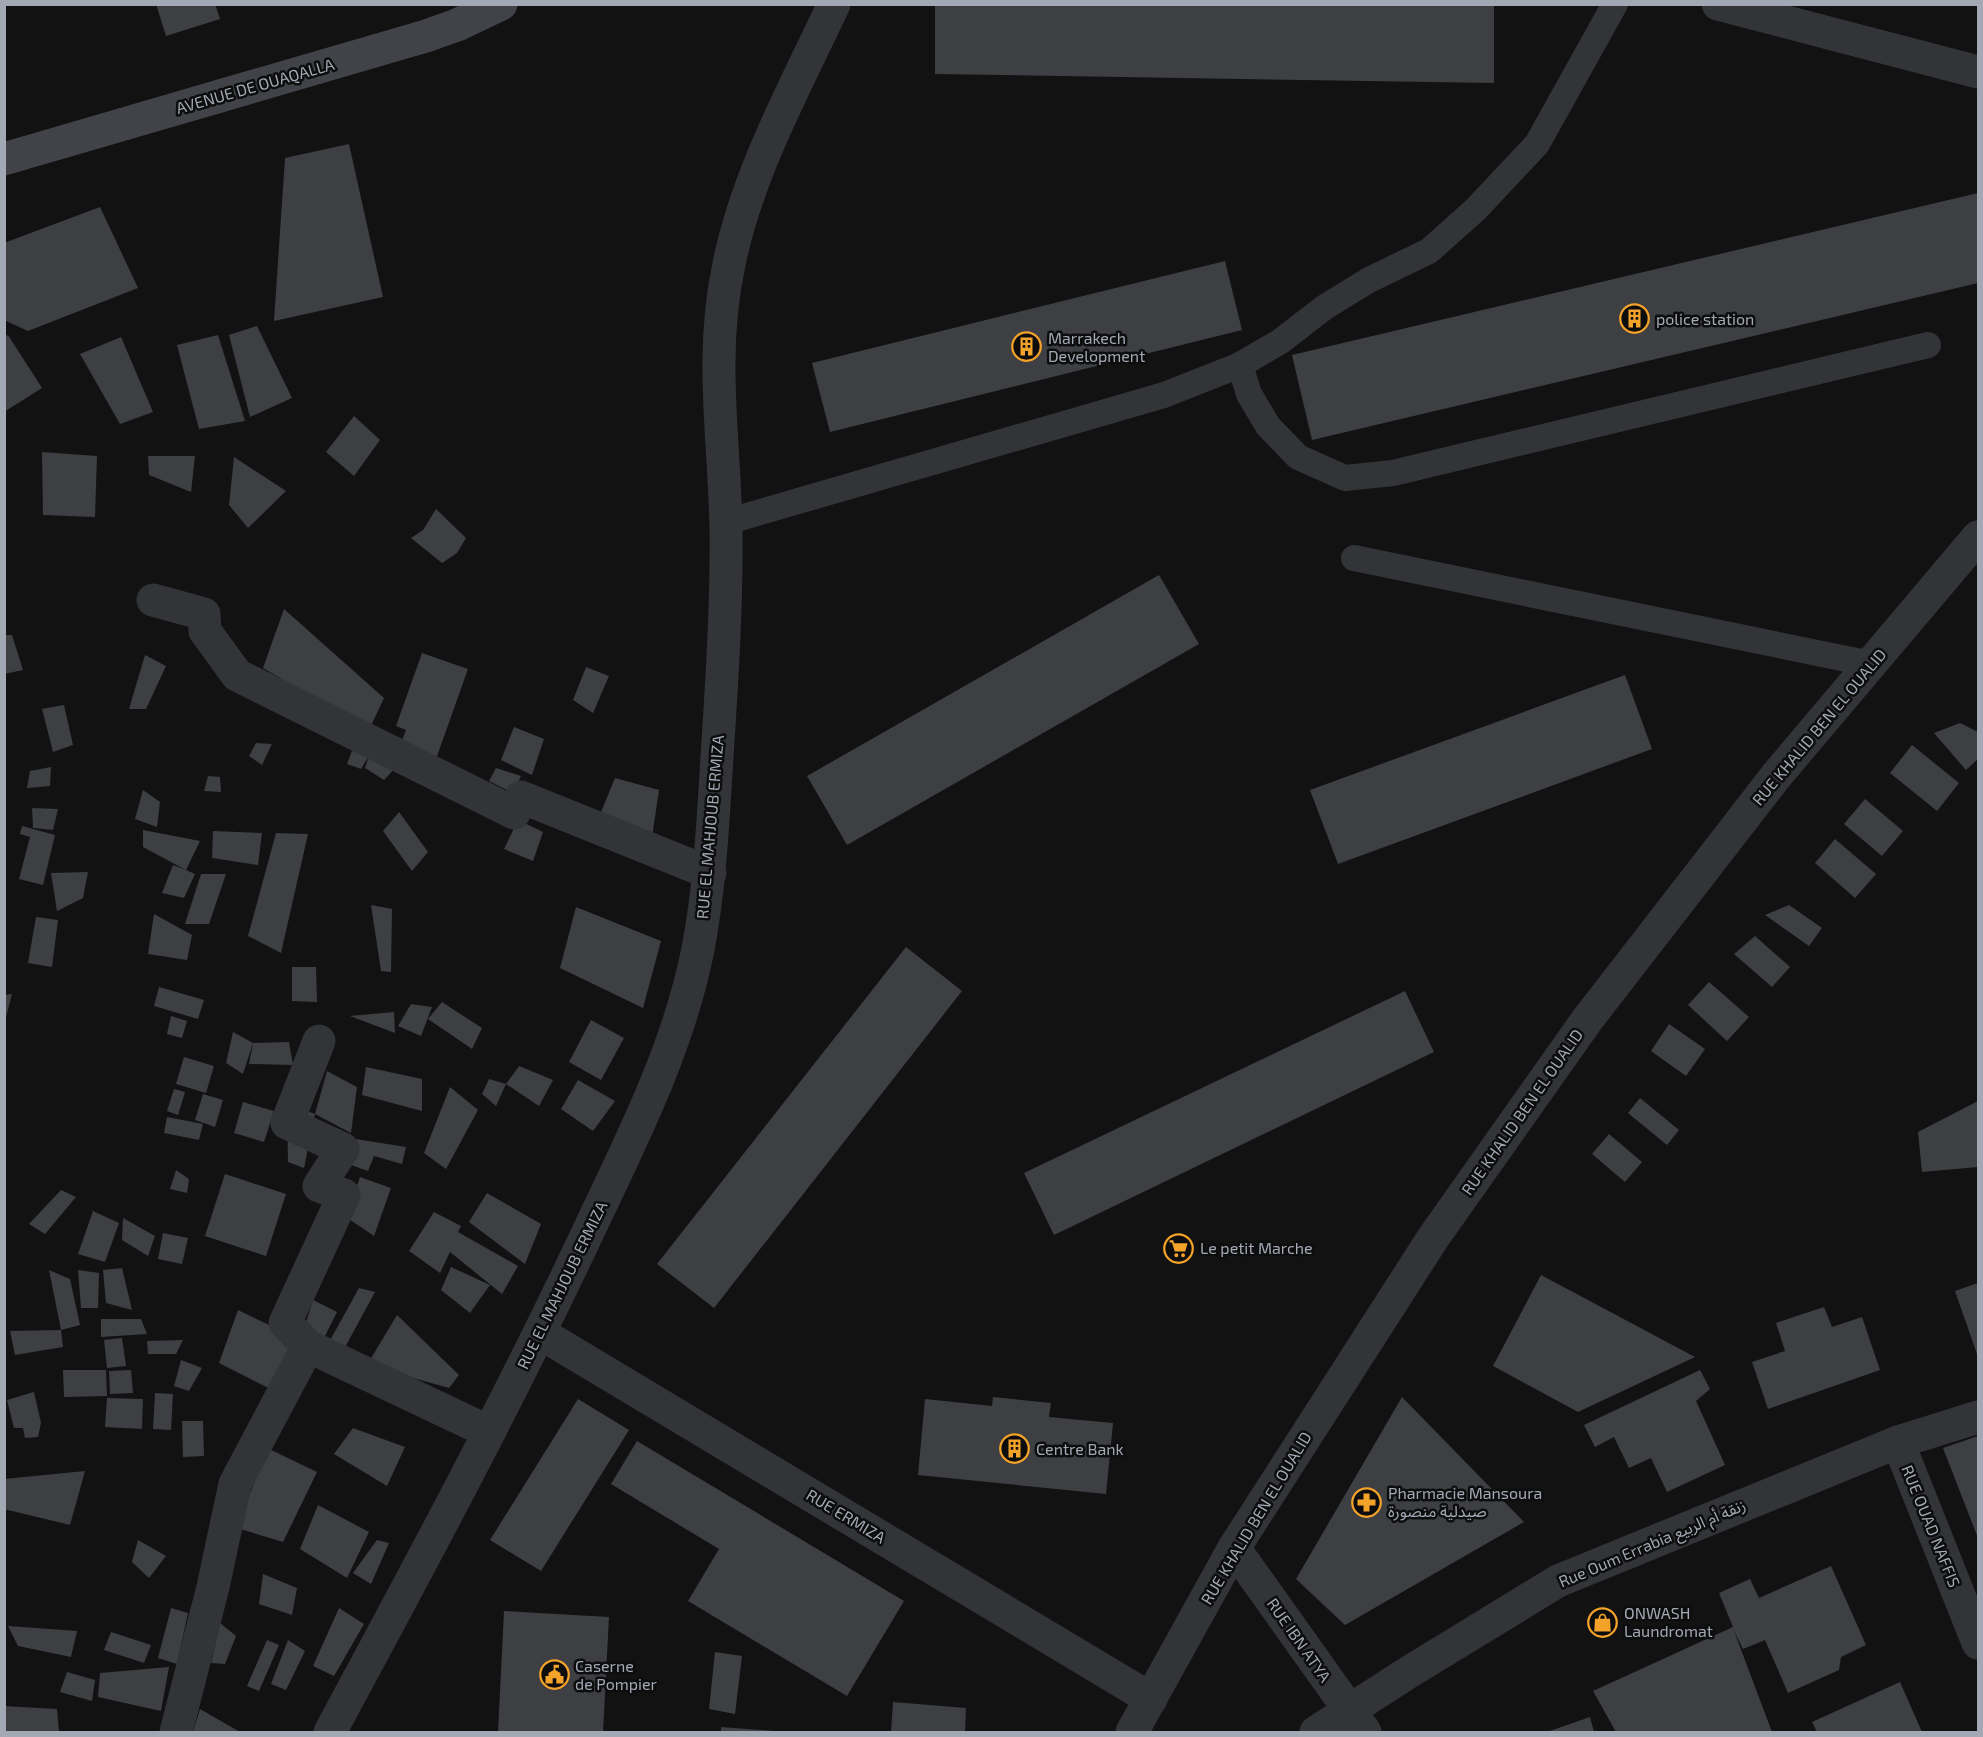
<svg xmlns="http://www.w3.org/2000/svg" width="1983" height="1737" viewBox="0 0 1983 1737" font-family="'Exo 2','Noto Sans Arabic',sans-serif">
<style>
.building{fill:#3d3f43}
.lines{fill:none;stroke-linecap:round;stroke-linejoin:round}
.lane{stroke:#333438;stroke-width:26}
.street{stroke:#333438;stroke-width:33}
.secondary{stroke:#414348;stroke-width:33}
.labels{text-anchor:middle;stroke-width:5;stroke-linejoin:round;paint-order:stroke}
.street-label{font-size:16px;fill:#a3a9b4;stroke:#0d0d0e}
.poi-label{font-size:16px;fill:#a3a9b4;stroke:#0d0d0e;text-anchor:start}
</style>
<rect width="100%" height="100%" fill="#121213"/>
<!-- building -->
<g class="building">
<path d="M156,4h59l5,15 -54,17z"/>
<path d="M935,4h559v79l-559,-9z"/>
<path d="M349,144l34,153 -109,24 11,-163z"/>
<path d="M1978,193v90l-666,157 -20,-85z"/>
<path d="M100,207l38,81 -110,43 -24,-11v-77z"/>
<path d="M1225,261l17,69 -412,102 -18,-69z"/>
<path d="M257,326l35,72 -42,19 -21,-82z"/>
<path d="M8,335l34,53 -38,24v-75z"/>
<path d="M218,335l27,86 -46,8 -22,-84z"/>
<path d="M121,337l32,75 -33,12 -40,-70z"/>
<path d="M354,416l26,24 -26,36 -28,-24z"/>
<path d="M42,452l55,4 -2,61 -52,-2z"/>
<path d="M148,456h47l-4,36 -42,-17z"/>
<path d="M234,457l52,34 -38,37 -19,-23z"/>
<path d="M436,509l30,29 -9,15 -15,10 -31,-25 12,-8z"/>
<path d="M1159,575l40,69 -352,201 -40,-69z"/>
<path d="M284,609l100,89 -15,32 -106,-62z"/>
<path d="M4,635h8l11,35 -19,4z"/>
<path d="M422,653l46,16 -32,90 -36,-13 6,-16 -10,-4z"/>
<path d="M145,655l21,11 -20,43h-17z"/>
<path d="M586,667l23,9 -16,37 -20,-13z"/>
<path d="M1625,675l27,74 -314,115 -28,-74z"/>
<path d="M64,705l9,40 -20,7 -11,-43z"/>
<path d="M1960,723l18,9v27l-12,11 -32,-37z"/>
<path d="M514,727l30,12 -12,36 -31,-15z"/>
<path d="M256,743l16,1 -10,21 -13,-9z"/>
<path d="M1912,745l47,38 -22,28 -47,-38z"/>
<path d="M353,748l16,8 -8,13 -14,-5z"/>
<path d="M369,756l27,11 -12,13 -19,-12z"/>
<path d="M51,767l-1,19 -23,2 3,-17z"/>
<path d="M496,768l25,8 -8,17 -24,-12z"/>
<path d="M208,776l12,1 1,15 -17,-1z"/>
<path d="M615,778l44,12 -8,54 -52,-27z"/>
<path d="M143,790l17,12 -3,25 -22,-8z"/>
<path d="M1865,799l38,32 -21,25 -38,-32z"/>
<path d="M32,808l26,1 -5,21 -20,-2z"/>
<path d="M399,812l29,40 -16,19 -29,-40z"/>
<path d="M518,820l25,12 -10,29 -29,-12z"/>
<path d="M22,826l33,9 -12,50 -24,-6 11,-42 -10,-3z"/>
<path d="M143,830l57,11 -14,29 9,4 -11,24 -22,-5 11,-28 13,5 -43,-23z"/>
<path d="M213,831l49,2 -4,32 -46,-7z"/>
<path d="M276,833l32,1 -27,119 -33,-17z"/>
<path d="M1835,839l41,35 -21,24 -40,-35z"/>
<path d="M88,872l-5,26 -26,13 -6,-38z"/>
<path d="M201,874h25l-17,50h-24z"/>
<path d="M371,905l21,4 -1,63 -10,-1z"/>
<path d="M1789,905l33,23 -13,18 -44,-31z"/>
<path d="M576,907l85,34 -18,67 -83,-40z"/>
<path d="M154,914l38,21 -5,25 -39,-6z"/>
<path d="M36,917l22,3 -6,47 -24,-4z"/>
<path d="M1755,936l35,31 -18,20 -38,-33z"/>
<path d="M906,947l56,44 -248,317 -57,-44z"/>
<path d="M292,967h24l1,35 -25,-1z"/>
<path d="M1709,982l40,35 -22,24 -39,-36z"/>
<path d="M159,987l45,13 -6,19 -44,-13z"/>
<path d="M1405,991l29,61 -380,183 -30,-62z"/>
<path d="M12,994l-7,27h-1v-26z"/>
<path d="M442,1002l40,26 -10,21 -44,-30z"/>
<path d="M411,1004l21,3 -11,29 -23,-10z"/>
<path d="M394,1012l1,21 -45,-17z"/>
<path d="M171,1016l16,5 -5,17 -15,-4z"/>
<path d="M591,1020l33,18 -23,42 -32,-18z"/>
<path d="M1669,1024l36,25 -19,27 -35,-25z"/>
<path d="M233,1032l20,11 -10,31 -17,-11z"/>
<path d="M289,1042l4,23 -44,-1 4,-21z"/>
<path d="M184,1057l30,9 -8,27 -30,-9z"/>
<path d="M519,1066l34,14 -14,26 -33,-22z"/>
<path d="M366,1067l56,12v32l-60,-16z"/>
<path d="M327,1071l30,16 -6,46 -36,-19z"/>
<path d="M489,1079l17,5 -10,22 -14,-12z"/>
<path d="M578,1080l37,21 -22,30 -32,-22z"/>
<path d="M450,1087l28,23 -32,59 -22,-16z"/>
<path d="M174,1089l11,3 -7,23 -11,-4z"/>
<path d="M203,1094l20,6 -8,27 -20,-7z"/>
<path d="M1640,1098l39,32 -12,15 -39,-32z"/>
<path d="M1978,1101v66l-56,5 -4,-40z"/>
<path d="M243,1102l31,9 -10,31 -30,-9z"/>
<path d="M287,1104l28,10 -11,54 -16,-6z"/>
<path d="M167,1117l36,7 -4,16 -35,-7z"/>
<path d="M1609,1134l33,28 -17,20 -33,-28z"/>
<path d="M343,1137l63,10 -4,17 -28,-8 -6,15 -37,-13z"/>
<path d="M176,1170l13,9 -2,14 -17,-4z"/>
<path d="M225,1174l61,20 -20,62 -61,-20z"/>
<path d="M360,1177l31,11 -17,48 -28,-19z"/>
<path d="M61,1190l15,7 -31,37 -16,-10z"/>
<path d="M487,1193l54,31 -16,40 -56,-42z"/>
<path d="M93,1211l26,12 -14,39 -27,-8z"/>
<path d="M434,1212l27,14 -3,6 60,34 -16,28 -52,-42 -10,21 -31,-22z"/>
<path d="M123,1218l32,18 -7,20 -26,-16z"/>
<path d="M163,1233l25,5 -6,26 -24,-5z"/>
<path d="M451,1267l39,18 -20,28 -29,-23z"/>
<path d="M122,1268l10,42 -26,-7 -3,-33z"/>
<path d="M49,1270l21,9 10,46 -19,5z"/>
<path d="M78,1270l21,3 -1,35h-17z"/>
<path d="M1541,1275l154,82 -117,55 -85,-46z"/>
<path d="M1978,1283v74l-23,-66z"/>
<path d="M359,1288l16,4 -32,59 -15,-7z"/>
<path d="M313,1300l24,12 -15,30 -18,-13z"/>
<path d="M1824,1307l8,20 30,-10 18,53 -112,39 -16,-47 33,-11 -9,-28z"/>
<path d="M238,1310l62,30 -24,52 -57,-29z"/>
<path d="M397,1315l62,60 -10,13 -82,-23z"/>
<path d="M101,1319h40l6,15 -46,3z"/>
<path d="M61,1330l2,17 -48,8 -5,-24z"/>
<path d="M122,1338l4,28 -19,2 -3,-28z"/>
<path d="M183,1340l-7,14h-28l-1,-13z"/>
<path d="M181,1360l21,8 -13,23 -15,-5z"/>
<path d="M63,1370h43l1,26 -43,1z"/>
<path d="M131,1370l2,23 -23,1 -1,-23z"/>
<path d="M1700,1370l10,19 -14,12 29,64 -58,27 -16,-34 -22,10 -15,-31 -19,10 -11,-22z"/>
<path d="M34,1392l7,31 -3,14 -13,1 -2,-10h-9l-7,-28z"/>
<path d="M155,1393l18,1 -2,36 -18,-1z"/>
<path d="M993,1397l58,6 -2,14 64,6 -7,71 -188,-19 7,-76 67,7z"/>
<path d="M1402,1397l122,125 -179,103 -49,-46z"/>
<path d="M107,1398l36,1 -1,30 -37,-2z"/>
<path d="M578,1399l51,31 -88,141 -51,-31z"/>
<path d="M182,1421h21l1,35 -21,1z"/>
<path d="M353,1428l52,19 -18,39 -53,-32z"/>
<path d="M1978,1436v102l-35,-90z"/>
<path d="M637,1441l267,160 -57,95 -159,-95 31,-52 -108,-65z"/>
<path d="M267,1448l50,24 -34,70 -46,-14z"/>
<path d="M85,1471l-15,54 -66,-16v-30z"/>
<path d="M318,1505l51,27 -22,46 -47,-29z"/>
<path d="M138,1540l28,16 -17,22 -17,-16z"/>
<path d="M377,1540l12,3 -18,41 -18,-11z"/>
<path d="M1831,1566l35,79 -25,12 -2,13 -51,23 -23,-53 -22,9 -9,-18 38,101h-156l-23,-41 140,-64 -14,-34 31,-14 9,19z"/>
<path d="M263,1574l34,14 -5,27 -33,-11z"/>
<path d="M171,1608l17,5 -11,51 -19,-6z"/>
<path d="M339,1608l25,16 -30,52 -21,-10z"/>
<path d="M504,1611l105,6 -6,115h-105z"/>
<path d="M220,1623l16,13 -11,28 -14,-1z"/>
<path d="M8,1626l69,5 -6,26 -53,-11z"/>
<path d="M111,1632l40,13 -7,18 -40,-13z"/>
<path d="M267,1640l12,5 -20,46 -12,-5z"/>
<path d="M288,1640l17,11 -19,39 -15,-6z"/>
<path d="M715,1652l27,4 -7,58 -26,-5z"/>
<path d="M169,1667l-8,44 -63,-14 2,-24z"/>
<path d="M67,1672l28,8 -3,21 -32,-9z"/>
<path d="M1900,1682l22,50h-105l-5,-10z"/>
<path d="M893,1702l73,6 -1,24h-74z"/>
<path d="M4,1706l53,3 2,23h-55z"/>
<path d="M200,1709l40,23h-47z"/>
<path d="M1590,1717l4,15h-47z"/>
<path d="M721,1727l53,4v1h-53z"/>
</g>
<g class="lines">
<!-- lane -->
<g class="lane">
<path d="M1240,365l9,29 19,32 30,31 47,21 48,-5 535,-128"/>
<path d="M726,522l438,-127 76,-30 41,-24 44,-34 44,-27 60,-29 46,-41 62,-66 78,-140"/>
<path d="M1354,558l517,106"/>
</g>
<!-- street -->
<g class="street">
<path d="M1718,4l260,68"/>
<path d="M153,600l51,14 1,17 32,44 277,138 7,-16 189,76"/>
<path d="M540,1333l611,366"/>
<path d="M308,1346l-23,-23 59,-128 -25,-9 24,-37 -56,-26 32,-82"/>
<path d="M1898,1442l80,201"/>
<path d="M1234,1548l131,184"/>
<path d="M176,1732l37,-145 22,-103 73,-138 181,86"/>
<path d="M330,1732c89,-165 178,-330 258,-500 43,-91 90,-182 110,-283 12,-63 15,-128 19,-192 5,-77 10,-154 9,-231 -2,-88 -16,-169 2,-257 18,-94 66,-179 106,-265"/>
<path d="M1132,1732l102,-184 199,-310 154,-218 189,-244 202,-239"/>
<path d="M1316,1732l93,-60 149,-91 340,-139 80,-25"/>
</g>
<!-- secondary -->
<path class="secondary" d="M4,159l422,-123 31,-11 44,-21"/>
</g>
<!-- icons -->
<defs>
<symbol id="building-ring" viewBox="-11 -11 22 22"><circle r="9.5" fill="#0d0d0e" stroke="#f3a22a" stroke-width="1.5"/><path d="M-4-6H4V6H1V3H-1V6H-4ZM-2.5-4.3h1.7v1.8h-1.7ZM.8-4.3h1.7v1.8H.8ZM-2.5-1h1.7V.8h-1.7ZM.8-1h1.7V.8H.8Z" fill="#f3a22a"/></symbol>
<symbol id="supermarket-ring" viewBox="-11 -11 22 22"><circle r="9.5" fill="#0d0d0e" stroke="#f3a22a" stroke-width="1.5"/><path d="M-6-5.5h2.5l.6 2H6L4.5 2H-2.5L-4.4-4H-6ZM-1.5 3.2a1.3 1.3 0 1 0 .1 0ZM3 3.2a1.3 1.3 0 1 0 .1 0Z" fill="#f3a22a"/></symbol>
<symbol id="pharmacy-ring" viewBox="-11 -11 22 22"><circle r="9.5" fill="#0d0d0e" stroke="#f3a22a" stroke-width="1.5"/><path d="M-2-6h4v4h4v4h-4v4h-4v-4h-4v-4h4Z" fill="#f3a22a"/></symbol>
<symbol id="shop-ring" viewBox="-11 -11 22 22"><circle r="9.5" fill="#0d0d0e" stroke="#f3a22a" stroke-width="1.5"/><path d="M-5-2.5h2.3a2.7 3.5 0 0 1 5.4 0H5L5.5 6h-11ZM-1.5-2.5h3a1.5 2.3 0 0 0-3 0Z" fill="#f3a22a"/></symbol>
<symbol id="civic-ring" viewBox="-11 -11 22 22"><circle r="9.5" fill="#0d0d0e" stroke="#f3a22a" stroke-width="1.5"/><path d="M-.6-6.5H3V-4.5H.6V-3L4-1V1h2V6H-6V1h2V-1L-.6-3ZM-1.2 2.5V6h2.4V2.5Z" fill="#f3a22a"/></symbol>
</defs>
<g fill-rule="evenodd">
<use href="#building-ring" x="1618" y="302" width="33" height="33"/>
<use href="#building-ring" x="1010" y="330" width="33" height="33"/>
<use href="#supermarket-ring" x="1162" y="1232" width="33" height="33"/>
<use href="#building-ring" x="998" y="1432" width="33" height="33"/>
<use href="#pharmacy-ring" x="1350" y="1486" width="33" height="33"/>
<use href="#shop-ring" x="1586" y="1606" width="33" height="33"/>
<use href="#civic-ring" x="538" y="1658" width="33" height="33"/>
</g>
<g class="labels">
<!-- street labels -->
<g class="street-label">
<text transform="translate(255 86) rotate(-16)" y="6">AVENUE DE OUAQALLA</text>
<text transform="translate(1819 727) rotate(-50)" y="6">RUE KHALID BEN EL OUALID</text>
<text transform="translate(710 827) rotate(-85)" y="6">RUE EL MAHJOUB ERMIZA</text>
<text transform="translate(1522 1112) rotate(-55)" y="6">RUE KHALID BEN EL OUALID</text>
<text transform="translate(562 1285) rotate(-64)" y="6">RUE EL MAHJOUB ERMIZA</text>
<text transform="translate(846 1516) rotate(31)" y="6">RUE ERMIZA</text>
<text transform="translate(1256 1518) rotate(-59)" y="6">RUE KHALID BEN EL OUALID</text>
<text transform="translate(1931 1526) rotate(68)" y="6">RUE OUAD NAFFIS</text>
<text transform="translate(1652 1543) rotate(-23)" y="6">Rue Oum Errabia زنقة أم الربيع</text>
<text transform="translate(1299 1640) rotate(55)" y="6">RUE IBN ATYA</text>
</g>
<!-- poi labels -->
<g class="poi-label">
<text x="1656" y="325">police station</text>
<text x="1048" y="344">Marrakech<tspan x="1048" dy="18">Development</tspan></text>
<text x="1200" y="1254">Le petit Marche</text>
<text x="1036" y="1455">Centre Bank</text>
<text x="1388" y="1499">Pharmacie Mansoura<tspan x="1388" dy="18">صيدلية منصورة</tspan></text>
<text x="1624" y="1619">ONWASH<tspan x="1624" dy="18">Laundromat</tspan></text>
<text x="575" y="1672">Caserne<tspan x="575" dy="18">de Pompier</tspan></text>
</g>
</g>
<!-- border -->
<rect width="1983" height="1737" fill="none" stroke="#a3a9b4" stroke-width="12"/>
</svg>
